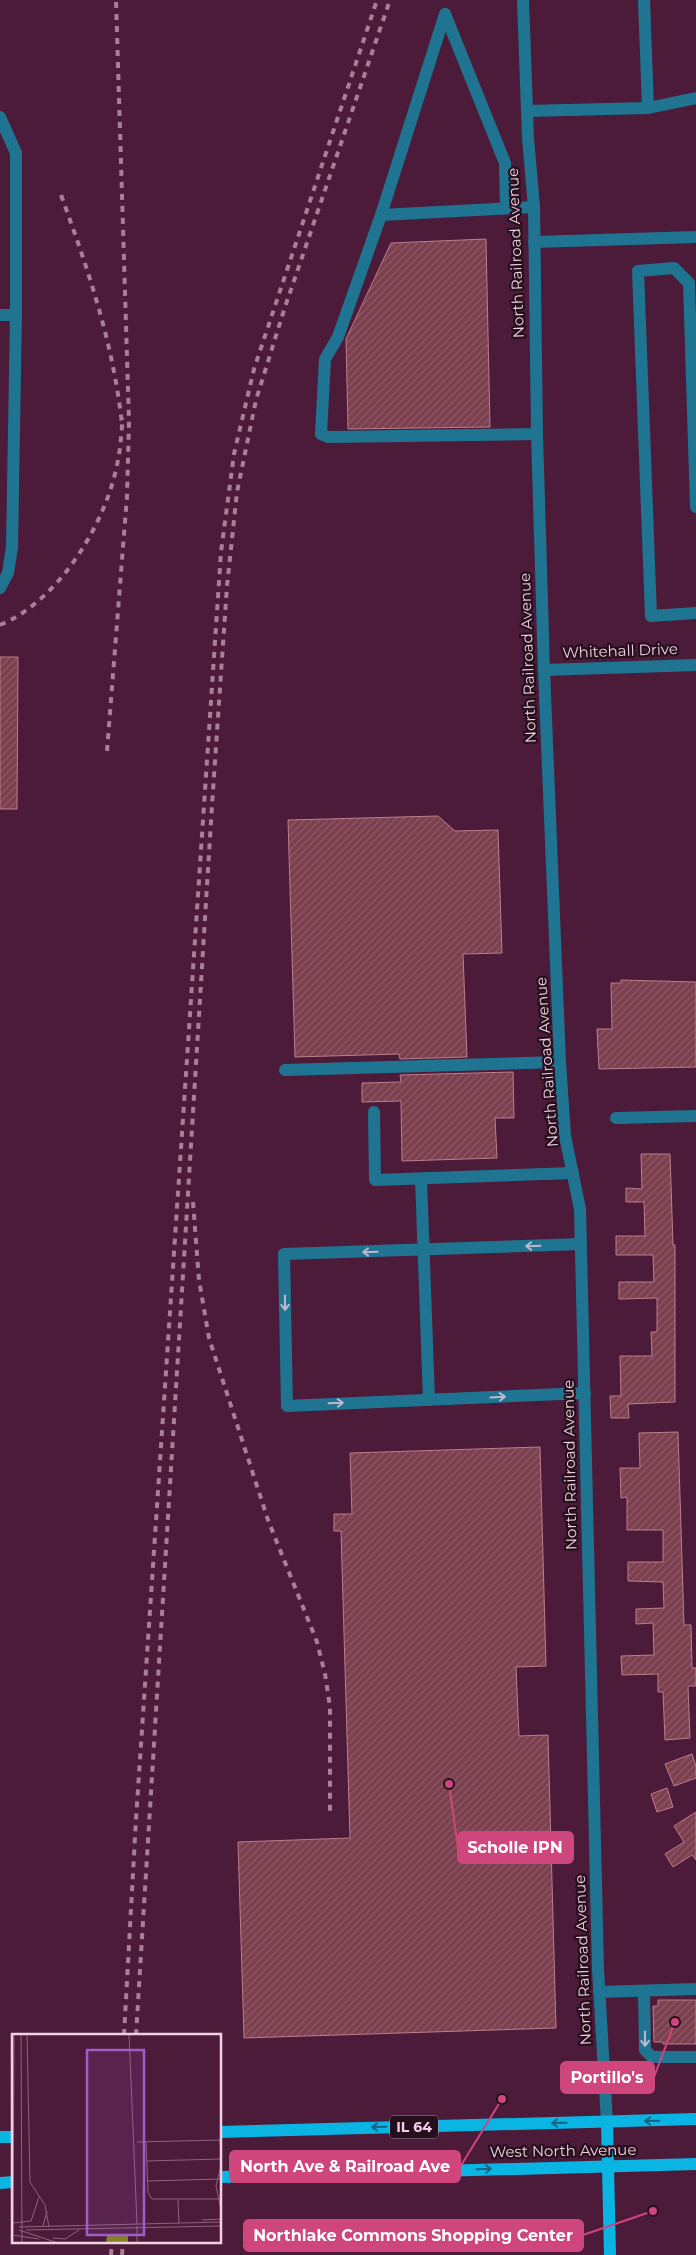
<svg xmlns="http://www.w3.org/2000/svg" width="696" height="2255" viewBox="0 0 696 2255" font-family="Montserrat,sans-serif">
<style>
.building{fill:url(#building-hatch);stroke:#be7d8b}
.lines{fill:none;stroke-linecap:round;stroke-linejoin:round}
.minor{stroke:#1f7591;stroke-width:12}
.major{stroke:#0bb5e3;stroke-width:12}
.rail{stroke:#a78097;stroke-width:4;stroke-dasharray:6 6;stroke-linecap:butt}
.oneway{stroke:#bcb9cd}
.oneway2{stroke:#186280}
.labels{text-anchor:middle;stroke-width:4.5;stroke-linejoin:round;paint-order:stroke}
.shield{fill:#250f1c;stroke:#b396a6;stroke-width:1}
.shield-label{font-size:14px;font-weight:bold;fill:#f0d0e1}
.street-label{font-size:15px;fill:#f0d0e1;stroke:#250f1c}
.inset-road{fill:none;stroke:#8e637c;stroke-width:1}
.view{fill:#9e5dc9;fill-opacity:0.15;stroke:#9e5dc9;stroke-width:2.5}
.inset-edge{fill:none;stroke:#f0d0e1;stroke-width:2.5}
.leader{fill:none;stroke:#ce467c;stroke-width:2}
.callout-dot{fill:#ce467c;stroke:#250f1c;stroke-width:2}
.callout{fill:#ce467c;stroke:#ce467c;stroke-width:2}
.callout-label{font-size:16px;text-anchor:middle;font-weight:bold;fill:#fff}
</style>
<defs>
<pattern id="building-hatch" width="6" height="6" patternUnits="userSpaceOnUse" patternTransform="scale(1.25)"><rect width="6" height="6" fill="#7b3f4e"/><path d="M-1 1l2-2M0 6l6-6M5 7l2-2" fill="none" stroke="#8e5a67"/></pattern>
</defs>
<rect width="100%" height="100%" fill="#4c1b39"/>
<!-- building -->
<g class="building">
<path d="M486,239l4,188 -142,2 -2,-90 45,-96z"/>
<path d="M0,657h18l-1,152h-17z"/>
<path d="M438,816l17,15 43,-1 4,123 -39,1 4,103 -67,2 -1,-5 -104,3 -7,-237z"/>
<path d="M621,980l75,2v85l-97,2 -2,-40h15l-1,-46h10z"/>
<path d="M513,1072l1,46h-19l2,40 -95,3 -1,-60 -39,1v-19l39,-1 -1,-7z"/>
<path d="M641,1154h29l3,91h2v157l-47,2 1,14h-18l-1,-22h11l-1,-40h32l-1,-24h6v-34l-38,1v-17h35l-1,-27h-37v-19h29l-1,-34h-18v-14l16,1z"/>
<path d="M678,1432l6,193h7l1,43h4v18h-8l2,52 -25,2 -2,-48h-5v-18l-36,1 -1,-19 33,-1 -1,-32 -17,1v-15l28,-1 -1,-26 -35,-1v-19h35v-32h-36v-33l-6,1 -1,-30h20l-1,-35z"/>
<path d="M540,1447l6,219 -30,1 3,69 29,-1 8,293 -312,10 -6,-196 112,-4 -9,-307h-7v-17h18l-2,-61z"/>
<path d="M692,1754l4,12v12l-22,8 -9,-22z"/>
<path d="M667,1788l6,19 -16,5 -6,-18z"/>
<path d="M696,1812v48l-4,-5 -19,12 -8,-13 19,-12 -10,-16z"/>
<path d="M658,2000h38v44h-33v-2h-9l-1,-36h5z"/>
</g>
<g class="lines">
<!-- minor -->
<g class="minor">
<path d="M523,0l5,138 6,69 3,227 7,236 16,392 5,74 15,73 18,760 9,153"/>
<path d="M644,0l4,108"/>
<path d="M445,14l60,149 1,45"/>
<path d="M527,111l121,-3 48,-10"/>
<path d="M0,117l16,36v162l-4,232 -4,26 -8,15"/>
<path d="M534,207l-153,8 -43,122 -13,22 -4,75 7,3 209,-3"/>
<path d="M381,215l64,-201"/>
<path d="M534,242l162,-5"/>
<path d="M0,315h16"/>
<path d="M696,507l-7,-224 -15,-15 -36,3 13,345 45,-3"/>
<path d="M544,670l152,-5"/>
<path d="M285,1070l275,-8"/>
<path d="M374,1112l1,68 198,-7"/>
<path d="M616,1118l80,-2"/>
<path d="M421,1179l8,221"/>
<path d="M581,1244l-297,10 3,152 298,-13"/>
<path d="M644,1991l1,59 7,7h44"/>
<path d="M599,1992l97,-3"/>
</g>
<!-- major -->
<g class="major">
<path d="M607,2122l3,133"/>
<path d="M220,2132l476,-13"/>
<path d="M0,2137h14"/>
<path d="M220,2177l476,-13"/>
<path d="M0,2183l14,-1"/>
</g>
<!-- rail -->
<g class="rail">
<path d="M61,195c28,77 52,148 61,229"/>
<path d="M0,625c60,-25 107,-103 118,-165 3,-14 3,-28 5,-42"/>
<path d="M107,751l20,-255 2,-74 -13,-422"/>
<path d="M193,1202l6,78 10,58 59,182 49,122 8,32 5,33v105"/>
<path d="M124,2035l12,-216 85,-1267 13,-98 20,-85 123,-369"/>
<path d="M136,2035l76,-1230 15,-219 10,-94 19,-92 28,-90 106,-310"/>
<path d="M111,2255l1,-14"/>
<path d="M122,2255l1,-14"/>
</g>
</g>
<!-- one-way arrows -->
<defs><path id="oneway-shaft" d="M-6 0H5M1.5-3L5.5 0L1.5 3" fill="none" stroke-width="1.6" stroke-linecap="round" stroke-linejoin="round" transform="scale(1.25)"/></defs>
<g class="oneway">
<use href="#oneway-shaft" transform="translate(533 1246) rotate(178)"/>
<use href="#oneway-shaft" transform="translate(370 1252) rotate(178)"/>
<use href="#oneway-shaft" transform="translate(285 1303) rotate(89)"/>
<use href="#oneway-shaft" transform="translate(498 1397) rotate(-3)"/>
<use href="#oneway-shaft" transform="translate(336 1403) rotate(-2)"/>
<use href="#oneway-shaft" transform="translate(645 2039) rotate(89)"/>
</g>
<g class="oneway2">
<use href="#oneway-shaft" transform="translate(652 2121) rotate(179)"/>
<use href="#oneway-shaft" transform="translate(559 2123) rotate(179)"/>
<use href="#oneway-shaft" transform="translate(379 2127) rotate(179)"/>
<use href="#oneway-shaft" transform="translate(484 2169) rotate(-2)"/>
</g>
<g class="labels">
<!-- shield labels -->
<rect class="shield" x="390" y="2115.5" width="48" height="23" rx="4"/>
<g class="shield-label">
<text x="414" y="2132">IL 64</text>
</g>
<!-- street labels -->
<g class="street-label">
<text transform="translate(516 253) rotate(-92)" y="5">North Railroad Avenue</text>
<text transform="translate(620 651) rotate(-2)" y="5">Whitehall Drive</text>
<text transform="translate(528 658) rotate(-92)" y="5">North Railroad Avenue</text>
<text transform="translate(547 1062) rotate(-94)" y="5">North Railroad Avenue</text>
<text transform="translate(570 1465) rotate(-91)" y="5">North Railroad Avenue</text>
<text transform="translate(583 1960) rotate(-92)" y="5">North Railroad Avenue</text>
<text transform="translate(563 2151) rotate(-1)" y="5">West North Avenue</text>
</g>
</g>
<!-- overview -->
<g transform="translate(12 2034)">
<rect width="209" height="209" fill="#4c1b39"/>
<path d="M95,202h21v7h-22z" fill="#868023"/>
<path class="inset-road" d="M9,0l1,209M15,0l3,148 15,23 4,22M117,0l8,190M208,106l1,18M134,107l2,51 4,7h69M125,108l84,-2M134,127l75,-2M209,132l-5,20 5,23M135,147l74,-2M166,166l1,23M190,186l19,-1M1,189l18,-2 8,-24M31,192l4,-15M125,192v17M7,193l202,-5M7,196l39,13M14,196l195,-4M0,201l27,4M41,204l12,1 14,-9M1,209l1,-209"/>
<path class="view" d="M75,16h57v185h-57z"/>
<rect width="209" height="209" class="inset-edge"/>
</g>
<!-- callouts -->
<path class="leader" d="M449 1784L458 1848M675 2022L654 2077M502 2099L460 2167M653 2211L583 2235"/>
<g class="callout-dot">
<circle cx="449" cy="1784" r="5"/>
<circle cx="675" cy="2022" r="5"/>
<circle cx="502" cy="2099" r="5"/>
<circle cx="653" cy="2211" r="5"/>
</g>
<g class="callout">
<rect x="458" y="1832" width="115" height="31" rx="5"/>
<rect x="561" y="2062" width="93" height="31" rx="5"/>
<rect x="230" y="2151" width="230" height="31" rx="5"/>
<rect x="244" y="2220" width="339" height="31" rx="5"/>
</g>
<g class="callout-label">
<text x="515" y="1853">Scholle IPN</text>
<text x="607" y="2083">Portillo's</text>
<text x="345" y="2172">North Ave &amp; Railroad Ave</text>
<text x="413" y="2241">Northlake Commons Shopping Center</text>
</g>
</svg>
